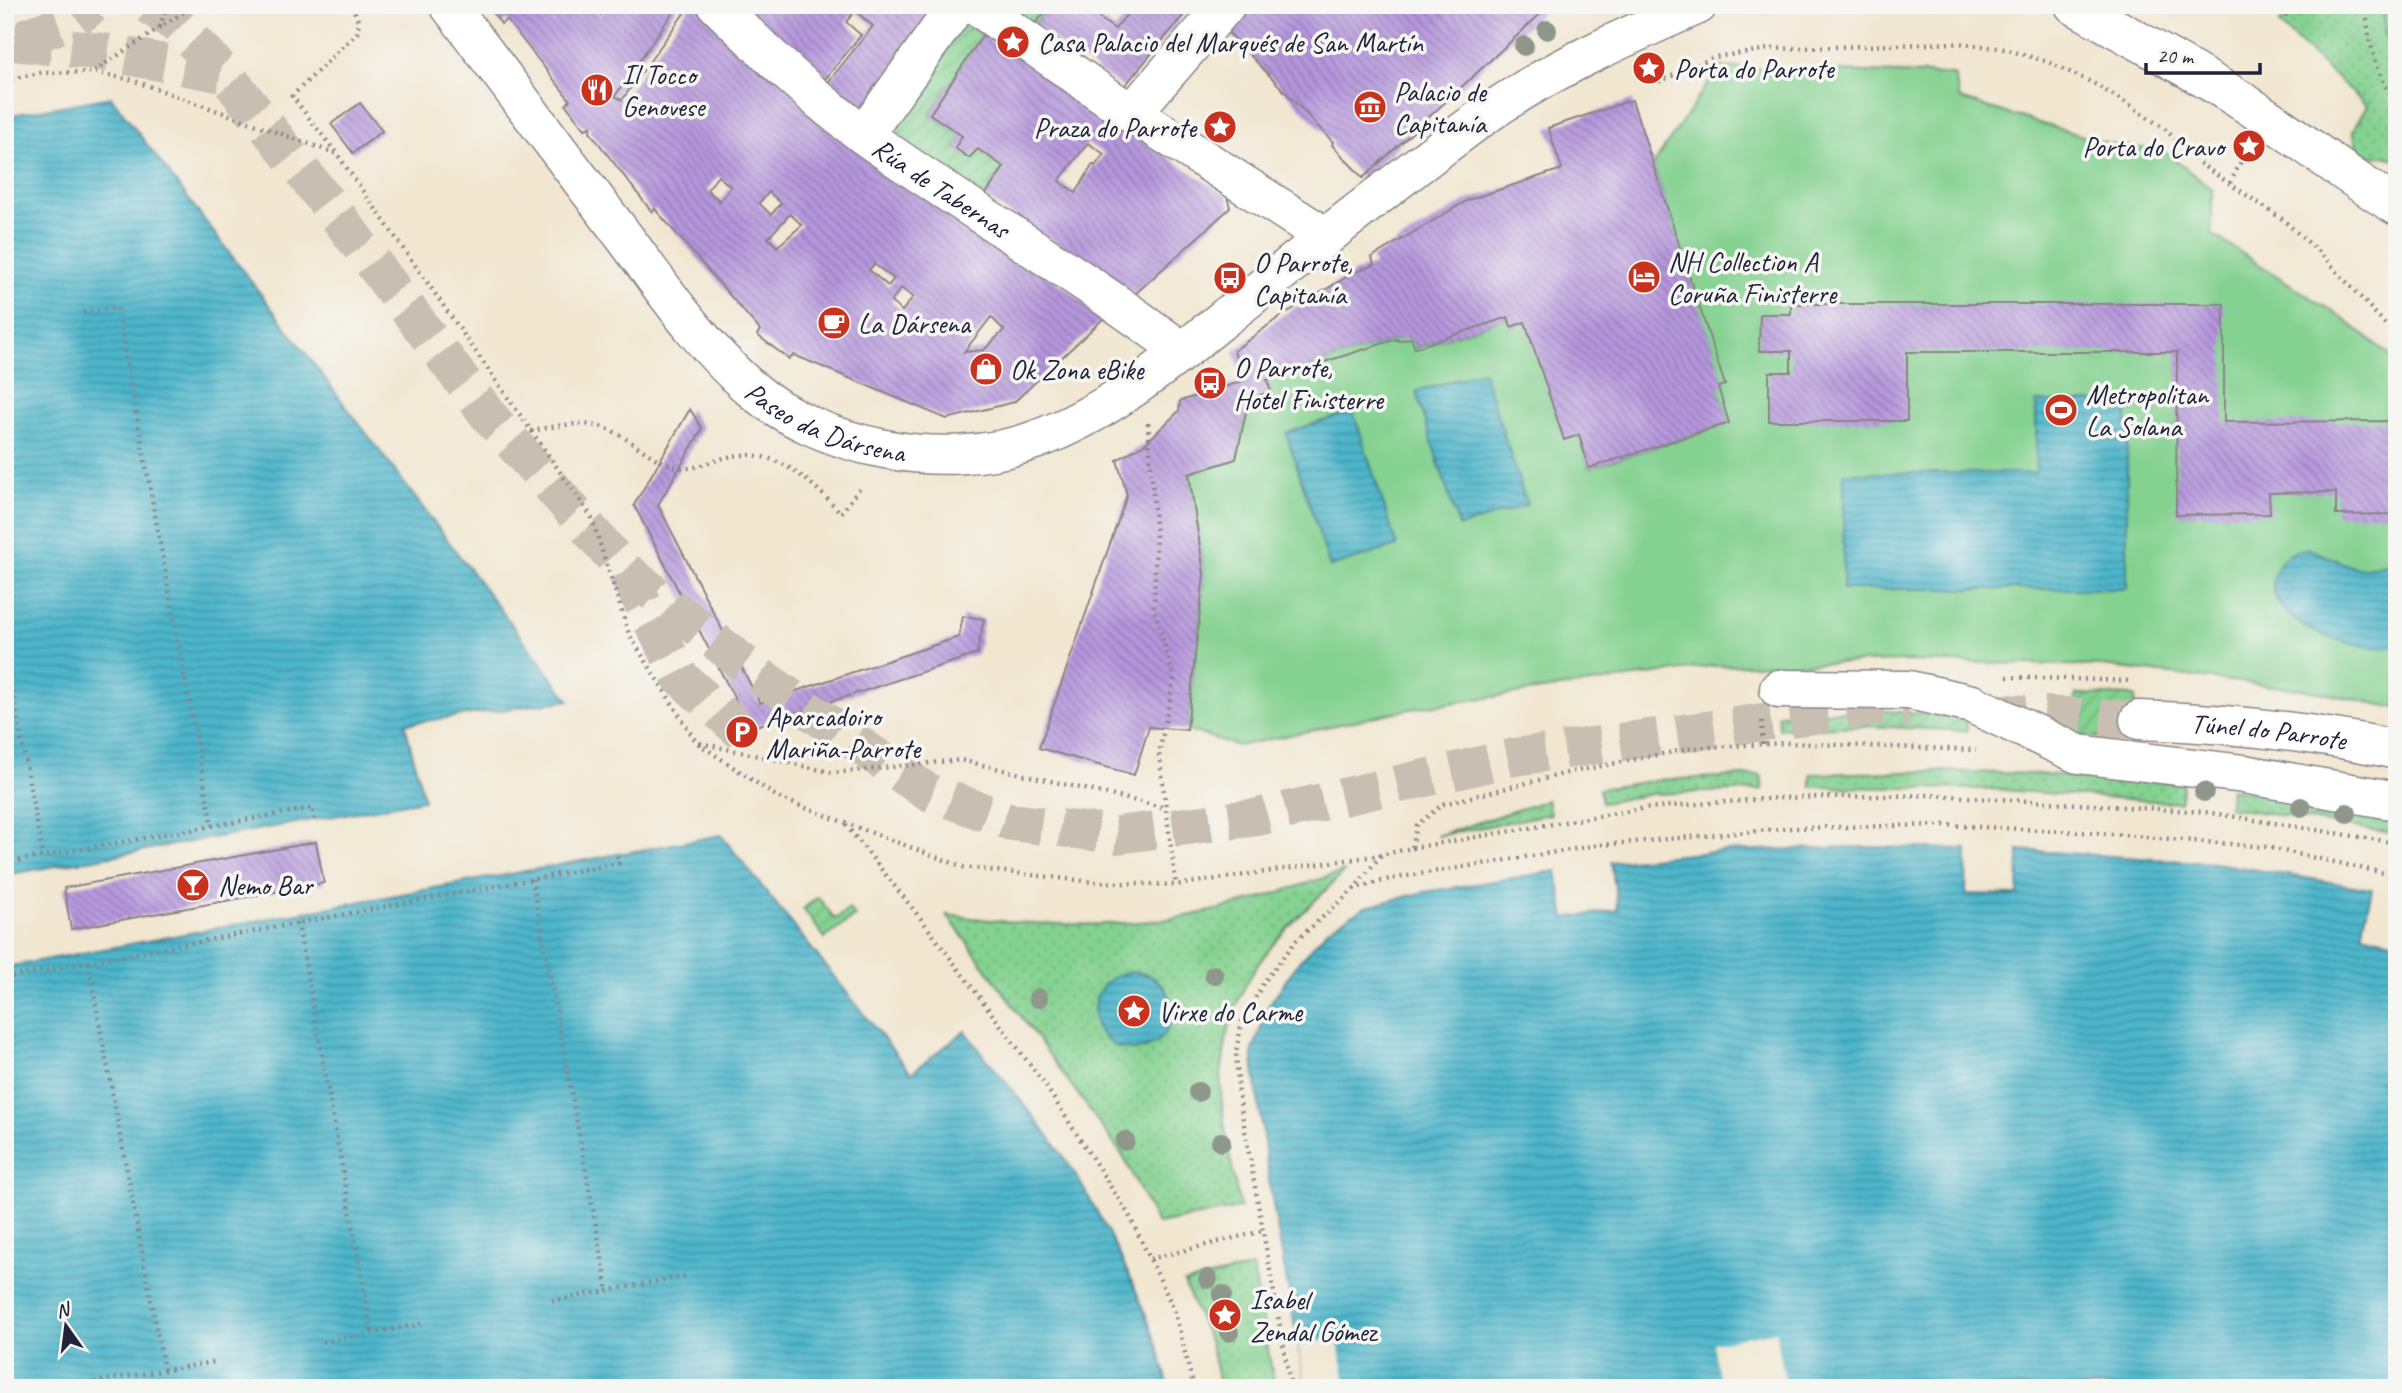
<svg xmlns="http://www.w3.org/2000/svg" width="2402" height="1393" viewBox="0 0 2402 1393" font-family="Caveat,sans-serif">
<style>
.grass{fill:url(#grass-dots);stroke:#537a66;stroke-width:2;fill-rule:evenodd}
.garden{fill:url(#garden-furrows);stroke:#537a66;stroke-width:2}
.pitch{fill:#84d190;stroke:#537a66;stroke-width:2}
.water{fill:url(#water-rules);stroke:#386c83;stroke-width:2}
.pier{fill:#f1e6d0}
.building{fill:url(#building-back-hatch);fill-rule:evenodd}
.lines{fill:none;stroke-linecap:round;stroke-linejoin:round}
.minor-tunnel{stroke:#c8bfb2;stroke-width:38;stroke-dasharray:38 19;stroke-linecap:butt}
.major-tunnel{stroke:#c8bfb2;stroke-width:38;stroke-dasharray:38 19;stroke-linecap:butt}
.minor-casing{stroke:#8a8486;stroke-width:41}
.major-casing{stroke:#8a8486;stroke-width:41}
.path{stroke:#8a8486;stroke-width:4.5;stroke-dasharray:2 5;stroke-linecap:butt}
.minor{stroke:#fff;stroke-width:38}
.major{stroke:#fff;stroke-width:38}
.tree{fill:#8f978c}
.labels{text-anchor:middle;stroke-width:7;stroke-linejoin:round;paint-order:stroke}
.poi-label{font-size:28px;fill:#22223b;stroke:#f6f6f2;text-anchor:start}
.street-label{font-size:28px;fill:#22223b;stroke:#f6f6f2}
</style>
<defs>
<pattern id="grass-dots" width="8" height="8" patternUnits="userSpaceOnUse" patternTransform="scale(1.75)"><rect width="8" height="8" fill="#84d190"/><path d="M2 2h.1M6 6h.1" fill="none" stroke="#72b37d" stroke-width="1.8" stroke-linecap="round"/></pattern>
<pattern id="garden-furrows" width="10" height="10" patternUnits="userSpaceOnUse" patternTransform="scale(1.75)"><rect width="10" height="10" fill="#84d190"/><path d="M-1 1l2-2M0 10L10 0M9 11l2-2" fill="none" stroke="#72b37d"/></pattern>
<pattern id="water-rules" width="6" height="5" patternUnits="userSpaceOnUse" patternTransform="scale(1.75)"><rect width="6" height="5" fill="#4db6cb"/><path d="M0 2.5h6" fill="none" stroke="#4094a6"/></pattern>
<pattern id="building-back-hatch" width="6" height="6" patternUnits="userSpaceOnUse" patternTransform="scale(1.75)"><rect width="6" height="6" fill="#b596dc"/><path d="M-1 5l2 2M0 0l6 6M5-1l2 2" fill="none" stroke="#937ab4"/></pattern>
</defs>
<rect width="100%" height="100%" fill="#f6f6f2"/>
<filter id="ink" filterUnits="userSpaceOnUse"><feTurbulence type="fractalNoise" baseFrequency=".0143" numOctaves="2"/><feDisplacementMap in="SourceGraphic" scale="14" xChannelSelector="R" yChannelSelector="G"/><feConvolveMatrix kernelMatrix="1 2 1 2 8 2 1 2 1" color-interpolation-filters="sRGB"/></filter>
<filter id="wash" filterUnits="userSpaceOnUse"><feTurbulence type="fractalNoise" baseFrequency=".00686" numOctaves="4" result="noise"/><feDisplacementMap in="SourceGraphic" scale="28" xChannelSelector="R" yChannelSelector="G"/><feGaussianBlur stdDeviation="1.57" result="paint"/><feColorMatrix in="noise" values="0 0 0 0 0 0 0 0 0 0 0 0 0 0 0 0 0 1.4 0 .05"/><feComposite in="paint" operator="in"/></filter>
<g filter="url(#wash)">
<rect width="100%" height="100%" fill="#f1e6d0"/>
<!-- grass -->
<g class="grass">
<path d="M2296,5h87l2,30 12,25v100l-11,-4 -15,1 -14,-10 -4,-17 14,-24 -88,-82z"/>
<path d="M1944,771l144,5 95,8 -3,19 -190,-14 -179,-2v-13z"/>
<path d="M1761,775l2,15 -112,4 -49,9 -3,-14 57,-9z"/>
<path d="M2231,789l166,26v19l-169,-27z"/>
<path d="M1547,800l3,14 -113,22z"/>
<path d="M1345,871c-57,57 -110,98 -121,183 -1,10 -4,22 -3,32 1,40 12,82 19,122l-83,16 -34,-68 -176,-241c76,10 152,14 229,3 57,-9 114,-29 169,-47zM1169,996l2,26 -15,20 -37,6 -19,-17z"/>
<path d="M1253,1267l22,121h-55l-10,-45 -26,-60z"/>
</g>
<!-- garden -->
<g class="garden">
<path d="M1006,5h45l-17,19z"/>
<path d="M2383,5h14v55l-12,-25z"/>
<path d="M960,19l23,16 -53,79 32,22 -7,12 23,1 26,18 -20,30 -103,-69z"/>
<path d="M2076,694l59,2 2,44 -63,-4z"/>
<path d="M1868,710l99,7v14l-100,-5 -88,3 -1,-15z"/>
<path d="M818,897l17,22 14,-10 6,7 -30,22 -22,-29z"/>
</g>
<!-- pitch -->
<path class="pitch" d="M1719,67l235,8 6,24 149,45 54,7 49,38v45l129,83 56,44v347l-89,-18 -206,-24 -196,-5 -194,5 -297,42 -177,38 -51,-16 17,-156 -15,-100 47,-16 13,-60 22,-6 -4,-12 130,-41 14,-1 5,10 92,-31 3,10 14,-5 54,113 10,33 140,-45 -11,-36 6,-2 -71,-220z"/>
<!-- water -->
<g class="water">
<path d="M111,97l458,603 -164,24 19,76 -419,75v-759z"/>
<path d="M1483,371l44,134 -68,22 -43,-135z"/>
<path d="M2036,402h91v187h-284l1,-116h192z"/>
<path d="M1353,411l44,135 -67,21 -44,-134z"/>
<path d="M2309,549l46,19h12l30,-6v84c-39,9 -148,-25 -119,-79 6,-12 18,-18 31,-18z"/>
<path d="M721,835l190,238 54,-42c35,46 80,95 110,143 38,62 78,144 94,214h-1164v-421z"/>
<path d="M1858,847l109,2 -1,45 52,1 1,-45 196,13 157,26 -10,45 35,8v446h-1091l-36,-200 -18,-135 17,-48 28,-41 30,-34 38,-23 59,-15 133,-21 8,47 53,-8 -7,-48 110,-11z"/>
<circle cx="1133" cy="1011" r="39"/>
</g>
<!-- pier -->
<g class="pier">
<path d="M1776,1331l10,57h-65l-8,-45z"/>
<path d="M1337,1338l10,50h-41l-8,-43z"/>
</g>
<g id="blocks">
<!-- building -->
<g class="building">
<path d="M488,5h98l15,10 6,-10h71l-63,91 7,4 68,-95h9l405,313 -90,84 -67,17 -153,-64 -5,4 -32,-24 3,-5 -105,-121 -3,3 -62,-80 1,-5 -6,2 -19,-24 4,-5 -63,-80 -6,4zM718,176l13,11 -11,14 -13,-11zM769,192l12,11 -10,12 -12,-12zM790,214l12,11 -25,22 -9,-9zM874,264l20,15 -6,7 -19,-16zM901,288l12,9 -11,14 -11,-9zM991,317l13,13 -20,20 -20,2z"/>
<path d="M735,5h207l-79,111 -38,-30 48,-60 -18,-15 -9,11 15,13 -39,48z"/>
<path d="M1051,5h29l35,24 12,-15 -13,-9h78l-69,83 -89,-63z"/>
<path d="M1251,5h299l-187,173 -31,-33 1,-3 -108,-113z"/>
<path d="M2275,5h21l-10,11z"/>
<path d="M983,35l244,161 3,12 -95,86 -151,-97 20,-30 -26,-18 -9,9 -14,-10 7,-12 -32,-22zM1088,143l16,11 -9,12 -2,-2 -17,29 -17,-12z"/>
<path d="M1632,100l93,285 -7,2 11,36 -140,45 -10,-33 -15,5 -39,-118 -14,5 -3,-10 -93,31 -4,-10 -13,3 -1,-2 -130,41 4,12 -22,6 -13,61 -47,15 15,100 -17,156 -38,-3 -15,48 -95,-27 88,-253 -10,-35 29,-17 33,-32 1,-10 63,-20 -9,-30 44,-33 77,-46 19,-7 -2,-8 96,-57 94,-31 -14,-41z"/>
<path d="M360,103l22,28 -29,22 -22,-29z"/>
<path d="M1791,304h433v118l173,-1v93l-61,1v-23l-67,1 1,21 -94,1 1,-163h-270v69h-138v-49h22v-21h-32l1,-37h31z"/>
<path d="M690,409l12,20 -44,76 102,198 199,-66 4,-21 21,3 -7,35 -227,74 -116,-223z"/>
<path d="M316,842l8,41 -253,46 -7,-41z"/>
</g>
</g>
</g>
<g filter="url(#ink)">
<use href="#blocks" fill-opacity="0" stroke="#8a8486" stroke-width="2"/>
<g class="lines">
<!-- minor-tunnel -->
<path class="minor-tunnel" d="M626,571l55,107 61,54"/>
<!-- major-tunnel -->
<g class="major-tunnel">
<path d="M149,5l28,20 48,49 111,140 152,201 138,156 135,106 165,114 85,31 106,13 141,-18 257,-60 362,-51 32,2"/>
<path d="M23,38l49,-17 21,-16"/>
<path d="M14,42l96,11 115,21"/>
<path d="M1987,712l152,8"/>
</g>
<defs>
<g id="minor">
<path id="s1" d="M449,5c58,77 115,153 173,229 40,53 77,109 127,153 72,62 196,86 286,53 80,-29 146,-88 212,-140 74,-60 149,-119 226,-176 69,-51 147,-85 225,-119"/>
<path id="s2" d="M717,5c47,46 94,92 148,131 104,74 215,138 317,215"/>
<path d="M975,5l138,96 213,136"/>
<path d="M2074,5c54,31 110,60 163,93 55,34 104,75 160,108"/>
<path d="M1132,113l94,-108"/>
<path d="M864,135l93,-130"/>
<path d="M1779,689l130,1 63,14 106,50 166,20 153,27"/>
</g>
<g id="major">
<path id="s3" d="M2139,720c88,3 172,11 258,30"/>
</g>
</defs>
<!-- minor casing -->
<use href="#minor" class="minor-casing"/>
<!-- major casing -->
<use href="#major" class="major-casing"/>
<!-- path -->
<g class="path">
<path d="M352,5l7,18 -2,10 -65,63 45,58 254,362 38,118 67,108 83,56 184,69 130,15 83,3 205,-30"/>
<path d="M2367,5c-2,30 11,75 30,98"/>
<path d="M160,27l7,-22"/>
<path d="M1648,67l8,16 59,-26 54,-8 189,-6 47,6 43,13 43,20 39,23 36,25 33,33 83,56 38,34 77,84"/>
<path d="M94,71l100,-66"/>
<path d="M5,80l35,-7 53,-1 39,8 205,74"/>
<path d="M2230,183l17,-33"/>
<path d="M83,313l34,-5 95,518"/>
<path d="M1148,423l8,114 -2,72 20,69 -15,76 17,131"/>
<path d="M531,431c24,-5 50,-11 74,-3 27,10 47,35 76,40 13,2 33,-8 47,-11 47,-11 83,24 113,56l20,-26"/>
<path d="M5,650l38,207"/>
<path d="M2007,677l125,4"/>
<path d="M1762,721l1,23"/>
<path d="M700,743l134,30 127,-13 205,48"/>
<path d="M846,825l75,94 122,163 86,133 45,94 20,79"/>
<path d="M1412,848l234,-40 133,-10 154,-3 272,17 192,31"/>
<path d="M5,863l307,-55 3,11"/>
<path d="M532,879l76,412"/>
<path d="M1353,889l36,-10 211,-34 192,-17 151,-3 156,8 167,14 131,29"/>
<path d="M298,923l74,410"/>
<path d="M88,962l76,408"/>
<path d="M5,978l614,-115 -2,-8"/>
<path d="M1150,1259l112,-28"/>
<path d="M552,1301l134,-25"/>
<path d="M323,1342l98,-18"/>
<path d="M87,1383l128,-21"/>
<path d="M1291,1388l-52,-291 -3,-45 6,-30 22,-40 33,-42 56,-50 28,-35 31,-7 5,-23 26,-21 128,-32 122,-24 93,-5 190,7"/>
</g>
<!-- minor -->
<use href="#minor" class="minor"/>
<!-- major -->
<use href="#major" class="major"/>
</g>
<!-- trees -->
<g class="tree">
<circle cx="1547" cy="30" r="10"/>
<circle cx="1524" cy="46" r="10"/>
<circle cx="2204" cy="792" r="10"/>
<circle cx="2301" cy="807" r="10"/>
<circle cx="2347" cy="813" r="10"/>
<circle cx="1214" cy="975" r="10"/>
<circle cx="1038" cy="998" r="10"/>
<circle cx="1198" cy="1092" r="10"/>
<circle cx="1125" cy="1141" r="10"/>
<circle cx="1221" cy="1142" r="10"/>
<circle cx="1208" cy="1279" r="10"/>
<circle cx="1222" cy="1295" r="10"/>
<circle cx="1229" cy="1332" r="10"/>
</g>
</g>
<!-- icons -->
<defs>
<symbol id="sight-disc" viewBox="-11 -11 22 22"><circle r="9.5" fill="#c8321e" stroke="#f6f6f2"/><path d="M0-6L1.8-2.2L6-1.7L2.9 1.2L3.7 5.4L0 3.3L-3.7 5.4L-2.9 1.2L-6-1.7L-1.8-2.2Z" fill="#fff"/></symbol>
<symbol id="restaurant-disc" viewBox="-11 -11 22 22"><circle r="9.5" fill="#c8321e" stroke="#f6f6f2"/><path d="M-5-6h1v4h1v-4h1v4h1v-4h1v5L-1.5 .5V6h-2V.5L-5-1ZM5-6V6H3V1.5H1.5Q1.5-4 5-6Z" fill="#fff"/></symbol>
<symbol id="museum-disc" viewBox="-11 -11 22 22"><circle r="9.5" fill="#c8321e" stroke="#f6f6f2"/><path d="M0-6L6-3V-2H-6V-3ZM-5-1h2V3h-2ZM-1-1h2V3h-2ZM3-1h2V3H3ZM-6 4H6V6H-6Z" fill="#fff"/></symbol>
<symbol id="hotel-disc" viewBox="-11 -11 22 22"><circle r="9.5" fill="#c8321e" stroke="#f6f6f2"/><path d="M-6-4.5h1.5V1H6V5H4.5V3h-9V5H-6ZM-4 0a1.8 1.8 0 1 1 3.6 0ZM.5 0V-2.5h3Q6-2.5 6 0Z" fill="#fff"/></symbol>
<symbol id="bus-disc" viewBox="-11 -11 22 22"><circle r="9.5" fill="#c8321e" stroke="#f6f6f2"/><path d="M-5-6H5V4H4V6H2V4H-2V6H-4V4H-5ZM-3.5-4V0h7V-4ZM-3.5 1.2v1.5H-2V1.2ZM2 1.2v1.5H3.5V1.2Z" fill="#fff"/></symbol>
<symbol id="cafe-disc" viewBox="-11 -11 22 22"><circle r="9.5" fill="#c8321e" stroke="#f6f6f2"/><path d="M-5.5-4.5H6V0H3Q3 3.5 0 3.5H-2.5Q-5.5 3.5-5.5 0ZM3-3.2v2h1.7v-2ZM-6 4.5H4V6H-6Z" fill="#fff"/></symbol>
<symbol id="shop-disc" viewBox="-11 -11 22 22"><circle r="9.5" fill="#c8321e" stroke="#f6f6f2"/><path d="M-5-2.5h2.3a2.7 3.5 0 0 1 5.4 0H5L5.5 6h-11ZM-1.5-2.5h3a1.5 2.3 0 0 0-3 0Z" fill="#fff"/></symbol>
<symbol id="stadium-disc" viewBox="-11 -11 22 22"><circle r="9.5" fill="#c8321e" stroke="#f6f6f2"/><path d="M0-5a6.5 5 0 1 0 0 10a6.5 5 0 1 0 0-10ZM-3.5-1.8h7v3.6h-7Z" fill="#fff"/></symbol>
<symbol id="parking-disc" viewBox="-11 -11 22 22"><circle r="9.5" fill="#c8321e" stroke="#f6f6f2"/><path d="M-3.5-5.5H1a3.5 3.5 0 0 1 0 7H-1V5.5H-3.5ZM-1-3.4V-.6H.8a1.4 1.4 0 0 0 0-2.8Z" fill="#fff"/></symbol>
<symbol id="bar-disc" viewBox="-11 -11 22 22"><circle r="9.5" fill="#c8321e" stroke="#f6f6f2"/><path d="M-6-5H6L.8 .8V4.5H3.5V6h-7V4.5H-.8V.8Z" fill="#fff"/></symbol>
</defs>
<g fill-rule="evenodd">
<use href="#sight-disc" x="994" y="23" width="38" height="38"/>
<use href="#sight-disc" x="1630" y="49" width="38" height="38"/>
<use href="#restaurant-disc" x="578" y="71" width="38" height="38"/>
<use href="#museum-disc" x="1351" y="88" width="38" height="38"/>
<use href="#sight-disc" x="1201" y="108" width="38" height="38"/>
<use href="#sight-disc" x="2230" y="127" width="38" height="38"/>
<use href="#hotel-disc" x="1625" y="258" width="38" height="38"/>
<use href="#bus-disc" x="1211" y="259" width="38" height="38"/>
<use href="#cafe-disc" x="815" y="304" width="38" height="38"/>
<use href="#shop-disc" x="967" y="350" width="38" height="38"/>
<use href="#bus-disc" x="1191" y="364" width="38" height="38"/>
<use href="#stadium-disc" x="2042" y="391" width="38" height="38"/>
<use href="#parking-disc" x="723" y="713" width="38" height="38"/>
<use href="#bar-disc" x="174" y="866" width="38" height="38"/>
<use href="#sight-disc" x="1115" y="992" width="38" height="38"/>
<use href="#sight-disc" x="1206" y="1296" width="38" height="38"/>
</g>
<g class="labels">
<!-- poi labels -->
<g class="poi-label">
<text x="1038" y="52">Casa Palacio del Marqués de San Martín</text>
<text x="1674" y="78">Porta do Parrote</text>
<text x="622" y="84">Il Tocco<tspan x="622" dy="32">Genovese</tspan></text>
<text x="1394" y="101">Palacio de<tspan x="1394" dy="32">Capitanía</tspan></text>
<text x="1196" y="137" text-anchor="end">Praza do Parrote</text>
<text x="2224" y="156" text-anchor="end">Porta do Cravo</text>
<text x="1668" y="271">NH Collection A<tspan x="1668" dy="32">Coruña Finisterre</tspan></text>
<text x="1254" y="272">O Parrote,<tspan x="1254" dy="32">Capitanía</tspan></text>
<text x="858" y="333">La Dársena</text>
<text x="1234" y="377">O Parrote,<tspan x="1234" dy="32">Hotel Finisterre</tspan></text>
<text x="1010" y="379">Ok Zona eBike</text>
<text x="2086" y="404">Metropolitan<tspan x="2086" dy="32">La Solana</tspan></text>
<text x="766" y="726">Aparcadoiro<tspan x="766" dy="32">Mariña-Parrote</tspan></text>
<text x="218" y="895">Nemo Bar</text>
<text x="1158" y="1021">Virxe do Carme</text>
<text x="1250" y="1309">Isabel<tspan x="1250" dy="32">Zendal Gómez</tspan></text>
</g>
<!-- street labels -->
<g class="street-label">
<text dy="10" stroke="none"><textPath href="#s2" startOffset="290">Rúa de Tabernas</textPath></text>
<text dy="10" stroke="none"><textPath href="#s1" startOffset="572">Paseo da Dársena</textPath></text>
<text dy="10" stroke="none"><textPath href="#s3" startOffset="130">Túnel do Parrote</textPath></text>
</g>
</g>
<!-- margin -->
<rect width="2402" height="1393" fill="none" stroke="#f6f6f2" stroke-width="28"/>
<!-- north arrow -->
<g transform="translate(66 1326) rotate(346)" stroke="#f6f6f2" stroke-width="5" paint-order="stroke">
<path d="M0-5L12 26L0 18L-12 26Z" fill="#22223b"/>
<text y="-10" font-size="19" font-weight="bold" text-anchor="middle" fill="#22223b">N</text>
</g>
<!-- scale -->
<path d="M2146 63v10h114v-10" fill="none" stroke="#22223b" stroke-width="3.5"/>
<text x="2157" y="63" font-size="21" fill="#22223b" stroke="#f6f6f2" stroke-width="5" paint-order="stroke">20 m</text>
</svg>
